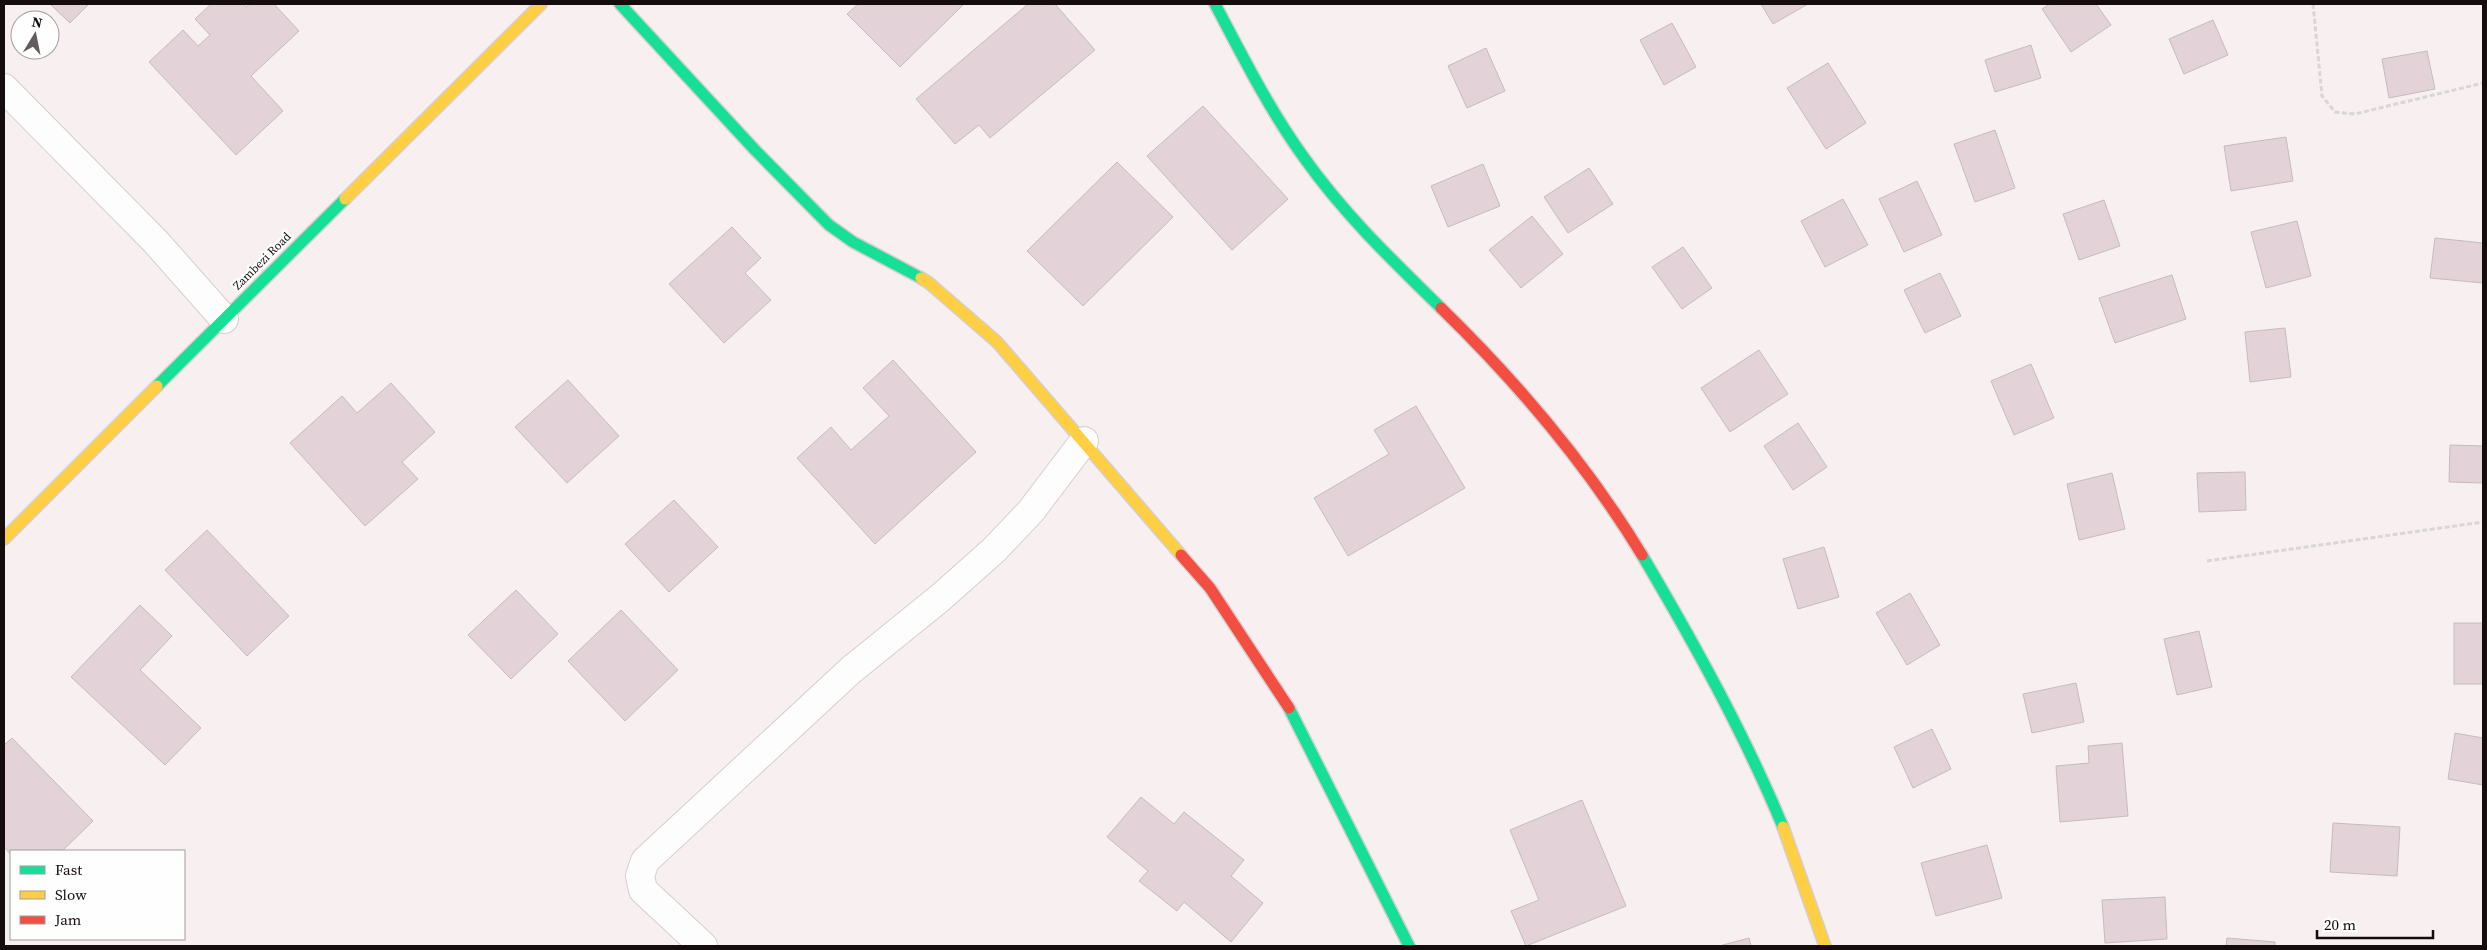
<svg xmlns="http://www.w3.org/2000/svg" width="2487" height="950" viewBox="0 0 2487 950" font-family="'Source Serif 4',serif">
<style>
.building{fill:#e3d2d8;stroke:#c4bcbe}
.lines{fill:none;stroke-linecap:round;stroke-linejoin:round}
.street-casing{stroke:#d6cece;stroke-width:30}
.fast-casing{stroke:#d6cece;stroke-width:14}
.slow-casing{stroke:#d6cece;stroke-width:14}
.jam-casing{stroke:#d6cece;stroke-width:14}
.path{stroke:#d9d6d6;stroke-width:3;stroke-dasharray:5 2.5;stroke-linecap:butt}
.street{stroke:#fefdfd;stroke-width:28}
.fast{stroke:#16e098;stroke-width:11}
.slow{stroke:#ffcf43;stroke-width:11}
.jam{stroke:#f24e42;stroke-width:11}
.labels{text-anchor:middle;stroke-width:4.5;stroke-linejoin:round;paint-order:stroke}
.street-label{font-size:12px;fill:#140c0d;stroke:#fefefe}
</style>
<rect width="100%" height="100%" fill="#f8f0f0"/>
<!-- building -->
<g class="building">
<path d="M50,4h39l-19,19z"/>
<path d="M211,4h32l3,3 4,-3h24l25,27 -48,45 32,35 -47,44 -87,-93 34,-32 15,16 12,-11 -15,-16z"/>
<path d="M858,4h106l-64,63 -53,-53z"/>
<path d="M1028,4h27l40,46 -105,88 -11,-13 -24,19 -39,-45z"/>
<path d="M1761,4h47l-35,20z"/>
<path d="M2050,4h46l15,21 -40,27 -29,-43z"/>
<path d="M2213,20l15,35 -44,19 -15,-35z"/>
<path d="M1672,23l24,44 -32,18 -24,-45z"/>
<path d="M2031,45l10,33 -46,14 -10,-32z"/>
<path d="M1486,48l19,43 -38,17 -19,-42z"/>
<path d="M2427,51l8,38 -46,9 -7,-39z"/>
<path d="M1828,63l38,60 -40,26 -39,-61z"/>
<path d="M1203,106l85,93 -56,51 -85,-94z"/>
<path d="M1995,130l20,58 -40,14 -21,-58z"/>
<path d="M2286,137l7,44 -62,10 -7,-45z"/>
<path d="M1117,162l56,55 -90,89 -56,-55z"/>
<path d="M1483,164l17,42 -52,21 -17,-41z"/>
<path d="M1589,168l24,36 -45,29 -24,-36z"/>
<path d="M1917,181l25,54 -38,17 -25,-53z"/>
<path d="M1843,199l25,46 -43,22 -24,-46z"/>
<path d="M2104,200l16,46 -41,14 -16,-46z"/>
<path d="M1532,216l31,38 -42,34 -32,-38z"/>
<path d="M2297,221l14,55 -45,12 -15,-56z"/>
<path d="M732,227l29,31 -16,15 26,27 -47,43 -55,-59z"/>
<path d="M2435,238l48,5v40l-53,-5z"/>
<path d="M1683,247l29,41 -30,21 -30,-42z"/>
<path d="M1940,273l21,43 -36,17 -21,-43z"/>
<path d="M2172,275l14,44 -71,24 -16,-45z"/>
<path d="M2285,328l6,49 -41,5 -5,-50z"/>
<path d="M1759,350l29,44 -58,38 -29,-44z"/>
<path d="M893,360l83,92 -101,92 -78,-86 34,-31 20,23 38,-34 -26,-28z"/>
<path d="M2031,364l23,54 -40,17 -23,-54z"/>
<path d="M568,380l51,56 -52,47 -52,-56z"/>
<path d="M391,383l44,49 -33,30 16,17 -53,47 -75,-83 52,-47 15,17z"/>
<path d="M1416,406l49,82 -117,68 -34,-58 75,-44 -15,-24z"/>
<path d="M1798,423l29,44 -34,23 -29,-44z"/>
<path d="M2450,445l33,1v37l-34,-1z"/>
<path d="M2245,472l1,38 -47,2 -2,-39z"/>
<path d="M2112,473l13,56 -46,11 -12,-56z"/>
<path d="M674,500l44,47 -49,45 -44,-48z"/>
<path d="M207,530l82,86 -42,40 -82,-86z"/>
<path d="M1824,547l15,50 -41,12 -15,-50z"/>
<path d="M516,590l42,44 -47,45 -43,-44z"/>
<path d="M1910,593l30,52 -33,20 -31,-52z"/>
<path d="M140,605l32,31 -32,34 61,58 -36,37 -94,-88z"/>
<path d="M621,610l57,60 -53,51 -57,-60z"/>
<rect x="2454" y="623" width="29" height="61"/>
<path d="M2199,631l13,56 -35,8 -13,-56z"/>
<path d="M2076,683l8,39 -52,11 -9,-39z"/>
<path d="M1932,729l19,40 -38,19 -19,-41z"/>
<path d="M2455,733l28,5v47l-35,-6z"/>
<path d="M12,738l81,83 -31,30h-51v4l-7,-8v-102z"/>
<path d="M2122,743l6,73 -68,6 -4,-56 33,-3 -1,-17z"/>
<path d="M1141,797l33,27 10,-12 60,48 -13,16 32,27 -32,39 -47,-40 -7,9 -38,-30 9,-10 -41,-34z"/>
<path d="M1582,800l44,106 -100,40 -15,-35 28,-11 -29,-70z"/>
<path d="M2333,823l67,4 -3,49 -67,-4z"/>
<path d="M1987,845l15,53 -66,18 -15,-53z"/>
<path d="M2165,897l2,42 -62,4 -3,-43z"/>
<path d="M1749,938l2,8h-32z"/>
<path d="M2227,938l48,4v4h-49z"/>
</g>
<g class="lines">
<defs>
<g id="street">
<path d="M4,88l152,154 68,77"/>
<path d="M703,946l-60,-56 -3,-14 5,-15 206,-191 89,-72 54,-48 37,-39 53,-70"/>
</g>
<g id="fast">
<path d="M620,4l135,146 74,75 24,17 68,36"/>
<path d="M1215,4c28,53 55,107 90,155 39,55 88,102 136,149"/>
<path d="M157,386l188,-187"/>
<path d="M1642,555c52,88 102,178 141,272"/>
<path d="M1289,708l120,238"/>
</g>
<g id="slow">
<path d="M345,199l196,-195"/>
<path d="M921,278l8,5 68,59 184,213"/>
<path d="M4,539l153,-153"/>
<path d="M1783,827l42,119"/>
</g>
<g id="jam">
<path d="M1441,308c77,75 145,155 201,247"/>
<path d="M1181,555l29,33 79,120"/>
</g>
</defs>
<!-- street casing -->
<use href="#street" class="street-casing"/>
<!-- fast casing -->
<use href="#fast" class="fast-casing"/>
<!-- slow casing -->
<use href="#slow" class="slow-casing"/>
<!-- jam casing -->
<use href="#jam" class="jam-casing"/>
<!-- path -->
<g class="path">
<path d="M2313,4l9,92 13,16 20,2 128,-31"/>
<path d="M2207,561l276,-39"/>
</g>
<!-- street -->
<use href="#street" class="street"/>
<!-- fast -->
<use href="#fast" class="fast"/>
<!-- slow -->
<use href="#slow" class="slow"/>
<!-- jam -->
<use href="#jam" class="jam"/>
</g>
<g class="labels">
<!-- street labels -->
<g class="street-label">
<text transform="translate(262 261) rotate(-45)" y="4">Zambezi Road</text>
</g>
</g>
<!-- border -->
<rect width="2487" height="950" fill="none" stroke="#140c0d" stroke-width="10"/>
<!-- legend -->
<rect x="10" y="850" width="175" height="90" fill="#fefefe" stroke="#a09d9e"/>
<rect x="20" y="866" width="25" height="8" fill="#16e098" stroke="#a09d9e"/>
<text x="55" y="875" font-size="15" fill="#140c0d">Fast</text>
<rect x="20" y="891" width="25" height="8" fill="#ffcf43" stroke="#a09d9e"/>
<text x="55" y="900" font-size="15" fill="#140c0d">Slow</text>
<rect x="20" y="916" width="25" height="8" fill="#f24e42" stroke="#a09d9e"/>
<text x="55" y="925" font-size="15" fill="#140c0d">Jam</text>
<!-- north arrow -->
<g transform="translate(35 35) rotate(10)"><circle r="24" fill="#fefefe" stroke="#a09d9e"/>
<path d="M0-4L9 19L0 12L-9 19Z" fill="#645c5c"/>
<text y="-8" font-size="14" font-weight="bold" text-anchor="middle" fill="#140c0d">N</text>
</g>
<!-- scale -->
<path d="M2317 930v8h116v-8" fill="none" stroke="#140c0d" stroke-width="2.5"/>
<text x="2324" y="930" font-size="15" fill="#140c0d" stroke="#fefefe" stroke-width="4" paint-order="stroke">20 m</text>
</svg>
